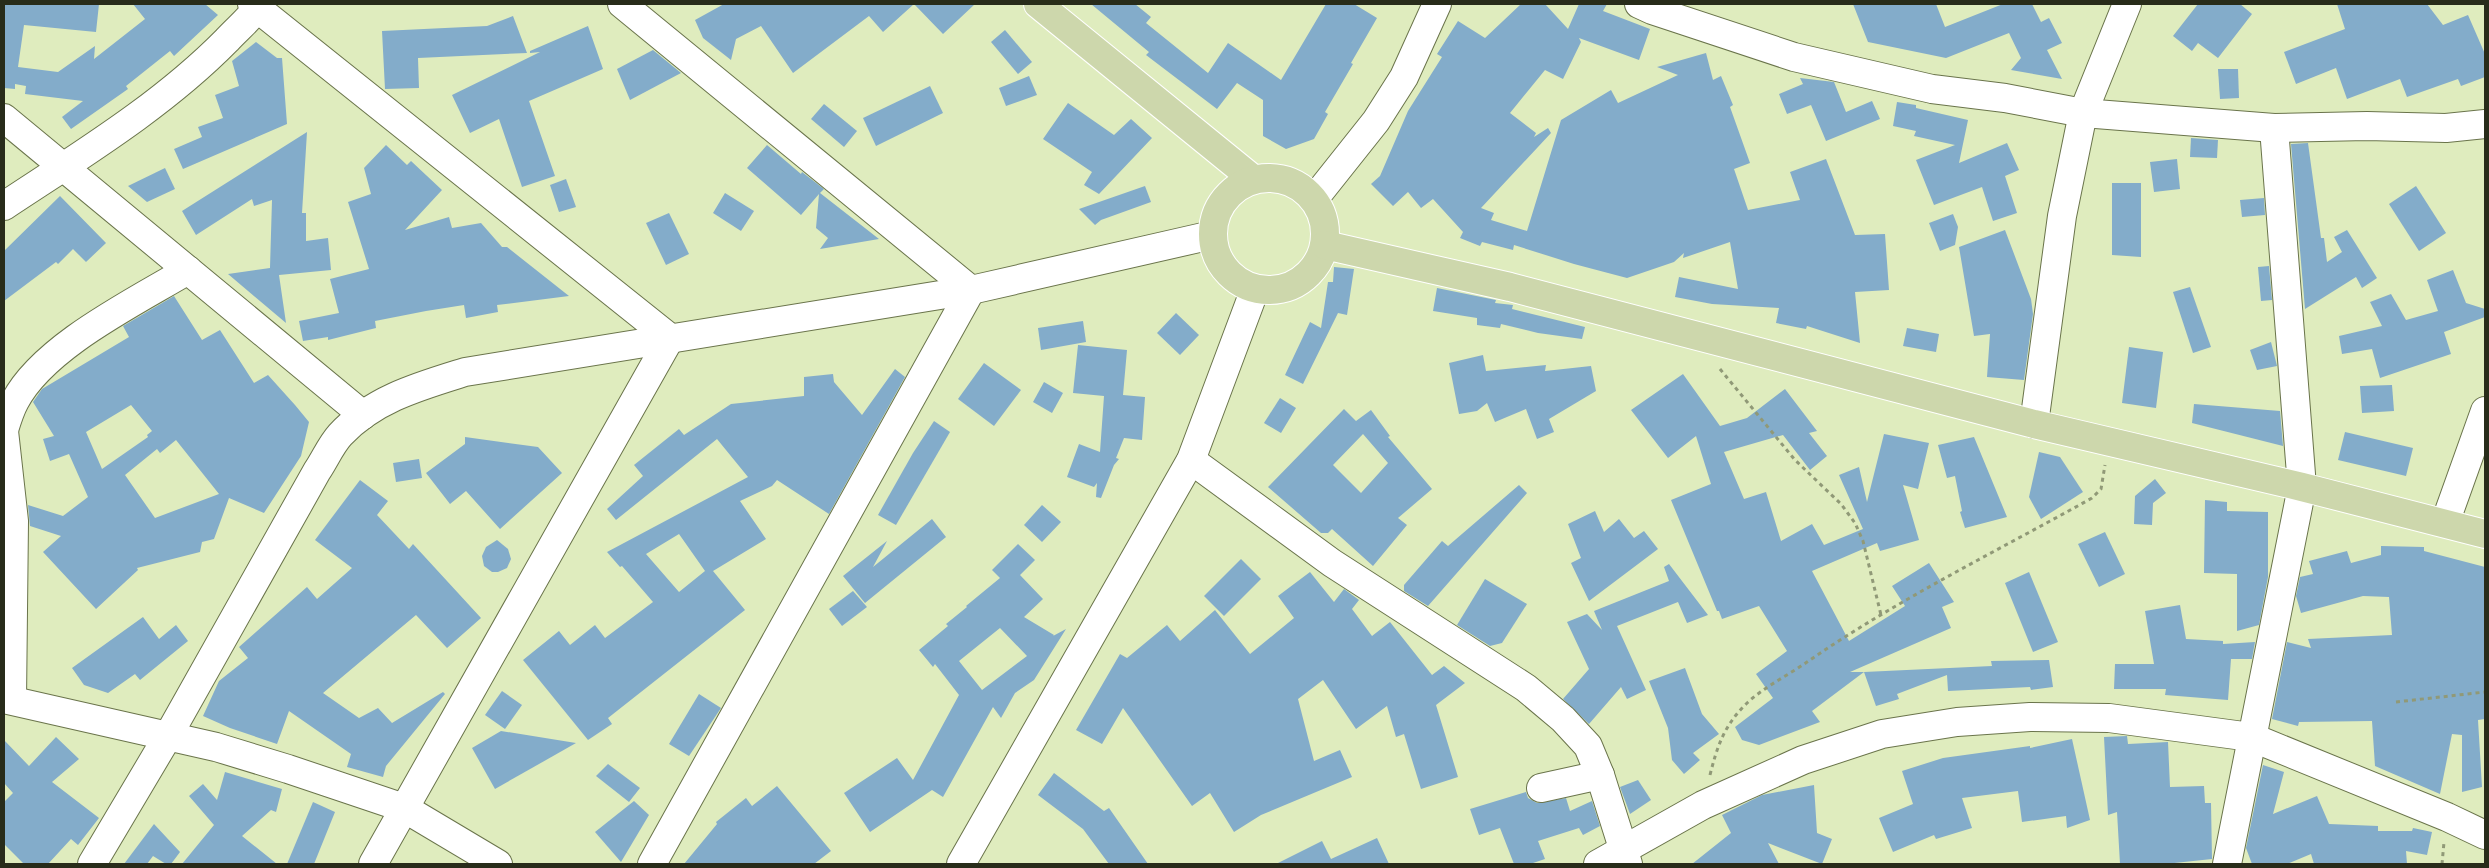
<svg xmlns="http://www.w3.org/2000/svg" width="2489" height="868" viewBox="0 0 2489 868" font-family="'Archivo Narrow',sans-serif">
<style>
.building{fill:#83acca;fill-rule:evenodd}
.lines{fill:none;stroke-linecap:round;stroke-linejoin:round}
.minor-casing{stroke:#6a744b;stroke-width:30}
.major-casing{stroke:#fff;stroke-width:30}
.path{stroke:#909977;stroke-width:3;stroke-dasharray:4 4;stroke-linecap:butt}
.minor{stroke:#fff;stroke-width:28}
.major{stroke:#cdd7ac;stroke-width:28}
</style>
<rect width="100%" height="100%" fill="#dfecbe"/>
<!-- building -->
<g class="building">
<path d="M4,4h95l-3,28 -72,-7 -6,42 40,5 37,-26 -1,13 51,-40 -12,-15h72l13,11 -44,41 -4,-5 -44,35 2,3 -57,40 -9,-12 21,-16 -58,-7 1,-8 -11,-2v5l-11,-1z"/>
<path d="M724,4h251l-32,30 -29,-30 -31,28 -14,-16 -76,57 -32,-47 -25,13 -5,21 -28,-22 -8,-18z"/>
<path d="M1091,4h44l16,13 -5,6 62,50 20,-30 53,37 45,-76h28l23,14 -26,45 2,1 -28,48 3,2 -14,25 -28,10 -23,-13v-36l-26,-17 -20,26 -71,-54 3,-3z"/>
<path d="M1521,4h24l23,25 11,-25h28l-4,7 47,18 -11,31 -60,-22 2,4 -18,37 -18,-9 -35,43 26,20 -2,4 14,-9 3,5 -70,75 13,5 -3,7 36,11 34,-111 50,-30 7,13 60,-28 -21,-8 49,-14 7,27 8,-4 12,29 -3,2 20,56 -16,6 14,41 52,-10 -10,-28 36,-13 29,76 30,-1 4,56 -34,2 5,51 -53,-17 -1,3 -30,-6 3,-15 -67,-4 -37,-7 4,-20 59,12 -8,-47 -47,16 1,-5 -10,9 -47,16 -53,-14 -60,-19 -1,5 -31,-8 -2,4 -20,-8 3,-6 -30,-33 -12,9 -13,-16 -15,14 -22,-22 9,-8 28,-65 34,-54 -5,-3 21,-33 27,17z"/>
<path d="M1853,4h83l9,23 58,-23h29l9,18 8,-4 13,25 -15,7 15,29 -51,-9 10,-12 -12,-25 -63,25 -78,-16z"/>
<path d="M2198,4h42l12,10 -34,44 -20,-15 -6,8 -19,-15z"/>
<path d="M2337,4h90l16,21 25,-10 17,39v23l-24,9 -3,-7 -51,18 -7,-18 -53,20 -11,-31 -40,16 -12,-32 61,-23z"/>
<path d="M513,16l14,37 -109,5 1,30 -34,1 -3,-58 105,-5z"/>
<path d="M588,26l15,43 -74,32 26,75 -33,11 -23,-68 -29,14 -18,-38 88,-43 -10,1v-2z"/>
<path d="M1005,30l27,32 -14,12 -27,-32z"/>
<path d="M256,42l21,16h5l5,66 -104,45 -9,-20 28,-12 -4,-10 25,-9 -8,-23 24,-9 -7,-25z"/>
<path d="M653,50l28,23 -51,27 -13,-31z"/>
<path d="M2218,69h20l1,29 -19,1z"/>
<path d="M1029,76l8,19 -31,11 -7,-18z"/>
<path d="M1800,78l34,4 12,30 26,-11 8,18 -54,22 -15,-36 -24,9 -8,-20 24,-10z"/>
<path d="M930,86l13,27 -67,33 -13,-28z"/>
<path d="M1897,102l19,3v3l52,12 -9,43 48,-20 12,27 -14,6 12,37 -24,8 -11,-34 -48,18 -18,-45 39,-15 -41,-9 2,-5 -23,-5z"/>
<path d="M1068,103l46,32 17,-16 21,19 -53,56 -15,-9 8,-13 -49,-33z"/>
<path d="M824,104l33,27 -13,16 -33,-28z"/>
<path d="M307,132l-5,81h4v28l22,-3 3,32 -52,5 7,48 -58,-49 42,-6 2,-68 -18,6 -2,-7 -56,36 -14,-24z"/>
<path d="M2191,138l27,2 -1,18 -27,-1z"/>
<path d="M2308,143l13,95h3l3,24 15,-10 -8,-15 13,-7 30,48 -15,10 -6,-11 -51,32 -14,-165z"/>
<path d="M386,145l21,20 4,-4 31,29 -37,40 44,-13 3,11 29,-5 21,24h5l62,49 -72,9 1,7 -32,6 -2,-13 -38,6 -51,10 1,7 -48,12v-3l-25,4 -4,-20 40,-8 -9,-34 39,-10 -21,-67 23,-8 -7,-26z"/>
<path d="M767,145l34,29 1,-2 22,17 -4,4 59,46 -59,10 8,-11 -12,-10 3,-34 -18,21 -54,-47z"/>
<path d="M2177,159l3,30 -26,3 -4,-30z"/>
<path d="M165,168l10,21 -28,13 -19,-16z"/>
<path d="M566,179l10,28 -17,5 -9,-27z"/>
<path d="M2112,183h29v74l-29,-2z"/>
<path d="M1145,186l6,16 -50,18 -6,5 -16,-16z"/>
<path d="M2416,186l30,47 -27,18 -30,-47z"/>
<path d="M725,193l29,18 -13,20 -28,-18z"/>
<path d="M60,196l46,47 -20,19 -13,-13 -15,15 -2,-2 -52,39v-50z"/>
<path d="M2264,198l1,17 -23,2 -2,-17z"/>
<path d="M669,213l20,41 -23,11 -20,-42z"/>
<path d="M1953,214l5,13 -3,18 -15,6 -11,-28z"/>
<path d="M2005,230l26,69 2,15 -9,66 -37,-3 3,-43 -16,2 -15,-89z"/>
<path d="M2269,266l3,34 -11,1 -3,-34z"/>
<path d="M1334,267l20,2 -7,46 -9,-2 -35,71 -18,-9 25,-53 11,6 7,-46h5z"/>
<path d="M2453,270l13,33 19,6v8l-41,15 7,22 -71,24 -8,-29 -30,5 -3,-18 43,-10 -12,-24 21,-8 15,26 32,-9 -11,-31z"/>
<path d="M2190,287l21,60 -18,6 -20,-61z"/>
<path d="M1437,288l59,12 -1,3 18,2 -1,4 73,18 -3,12 -44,-6 -37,-9 -1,4 -23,-3v-7l-44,-7z"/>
<path d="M174,296l28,44 18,-10 34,53 14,-8 27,30 14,17 -8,34 -37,57 -35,-15 -15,41 -12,3 -2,10 -63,16 1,2 -42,39 -53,-57 18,-16 -31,-10 -2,-21 35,11 25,-19 -19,-43 -19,7 -7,-22 11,-3 -21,-34 9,-13 87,-52 -6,-11zM131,405l21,26 -5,4 1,2 -46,32 -16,-37zM176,440l43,54 -64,24 -30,-43 32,-26 3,4z"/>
<path d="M1176,313l23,22 -19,20 -23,-22z"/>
<path d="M1083,321l3,21 -45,8 -3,-22z"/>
<path d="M1907,328l32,6 -3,18 -33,-6z"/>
<path d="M2271,342l6,24 -20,4 -7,-20z"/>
<path d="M1078,345l49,5 -4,45 22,2 -3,43 -18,-2 -8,20 3,1 -5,6 -13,33 -5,-1 1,-14 -3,4 -27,-10 12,-33 21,8 4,-56 -31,-3z"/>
<path d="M2129,347l34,5 -7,56 -34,-5z"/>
<path d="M1483,355l3,16 60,-6 -1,6 46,-5 5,25 -47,28 5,13 -17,7 -11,-30 -31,13 -8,-19 -10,8 -18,3 -10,-51z"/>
<path d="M984,363l37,27 -27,36 -36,-27z"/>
<path d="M895,369l10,8 -76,137 -52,-34 -5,6 -32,15 26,38 -53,32 32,39 -137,108 4,6 -24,16 -65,-80 36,-29 11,14 25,-20 10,13 48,-36 -31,-36 -2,1 -13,-15 141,-75 -31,-38 -101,81 -9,-11 36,-33 -9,-11 45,-36 5,6 47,-31 73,-8v-19l29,-3 1,8 28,33zM679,534l26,37 -26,21 -33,-38z"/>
<path d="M1683,374l37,52 27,-8 38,-29 32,42 -8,2 18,23 -17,14 -27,-35 -59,17 20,47 22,-7 15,49 31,-17 12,21 39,-16 -24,-54 20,-8 8,35 17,-68 45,9 -11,46 -15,-4 16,55 -39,11 -3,-8 -65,28 37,70 56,-35 -13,-20 37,-23 25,39 -12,5 9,21 -101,44h14l-52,39 8,11 -61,23 -17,-5 -7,-13 38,-29 -17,-24 31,-23 -28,-45 -37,13 -3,-8h-2l-46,-111 40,-16 -15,-48 -28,22 -37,-48z"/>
<path d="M1044,382l19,11 -11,20 -19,-11z"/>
<path d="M2392,385l2,26 -32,2 -2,-27z"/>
<path d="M1280,398l16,10 -15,25 -17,-10z"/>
<path d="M2194,404l86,7 3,35 -91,-23z"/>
<path d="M1344,409l12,12 15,-11 19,26 -2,1 44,52 -34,29 9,7 -34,41 -41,-37 -4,4h-7l-53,-46zM1363,434l25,29 -27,30 -28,-28z"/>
<path d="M934,421l16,11 -54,93 -18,-10 35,-62z"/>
<path d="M2345,432l68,16 -7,28 -68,-16z"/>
<path d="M465,437l73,10 24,26 -62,56 -34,-38 -16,13 -24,-31 39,-29z"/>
<path d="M1974,437l33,80 -42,11 -5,-16 2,-1 -7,-35 -8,2 -9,-33z"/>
<path d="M2039,452l21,5 23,35 -42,27 -12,-22z"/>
<path d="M419,459l3,19 -26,4 -3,-19z"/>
<path d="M2155,479l11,14 -13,10 -1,22 -18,-1 1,-28z"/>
<path d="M360,480l28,21 -11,14 32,34 4,-5 68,74 -34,30 -31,-33 -93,78 36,25 19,-10 14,15 51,-31 2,2 -59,72 -3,11 -36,-10 4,-13 -62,-43 -12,33 -47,-16 -27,-12 16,-35 29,-23 -9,-11 68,-60 10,12 35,-31 -37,-28z"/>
<path d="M1519,485l8,8 -99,113 -24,-15v-6l38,-44 6,5z"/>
<path d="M2205,500l22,2v9l41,1v65l-9,48 -22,6v-57l-33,-1z"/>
<path d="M1042,505l19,17 -19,20 -18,-17z"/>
<path d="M1595,511l9,21 15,-13 15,19 10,-7 14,18 -69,52 -18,-38 10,-5 -13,-34z"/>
<path d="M932,519l14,18 -81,66 -22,-27 44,-35 -14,26z"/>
<path d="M2105,532l20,42 -26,13 -21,-43z"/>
<path d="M497,540l11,9 3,10 -4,9 -9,4h-6l-8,-6 -2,-10 4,-9z"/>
<path d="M1018,544l17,16 -15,15 23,24 -19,18 30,18 -1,1 13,-7 -32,51 -19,13 -14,25 -8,-11 -50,90 -11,-7 -62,42 -26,-39 53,-35 16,22 46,-85 -24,-31 -2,3 -14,-17 29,-24 -2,-2 21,-17 -1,-1 34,-28 -8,-8zM1000,628l27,28 -45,34 -23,-29z"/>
<path d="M2381,546l43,1v4l61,16v152l-7,1 4,67 -20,5v-57l-10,-1 -12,60 -65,-28 -3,-45 -73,1 -1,4 -26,-7 15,-77 24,6 -3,-9 84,-4 -3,-38 -26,-1 -62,17 -5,-17 4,-19 13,-3 -4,-13 38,-10 4,12 30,-8z"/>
<path d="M1241,559l20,20 -37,37 -20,-20z"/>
<path d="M1669,564l39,51 -21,8 -9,-21 -61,24 29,64 -19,9 -6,-12 -32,37 -26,-25 26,-30 -22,-47 20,-8 15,16 -8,-19 75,-30 -5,-14z"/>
<path d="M1310,572l24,30 10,-13 15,11 -7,9 20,27 18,-14 42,53 12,-9 21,17 -29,22 22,72 -37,12 -17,-55 -8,3 -9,-31 -31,23 -33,-49 -25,19 16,62 26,-11 12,27 -91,38 -27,17 -24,-39 -18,13 -69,-98 -21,36 -26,-14 44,-76 7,4 40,-33 13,16 35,-31 35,44 44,-36 -16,-22z"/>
<path d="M2029,572l29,70 -25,10 -28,-69z"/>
<path d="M1485,579l42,25 -25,39 -12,3 -33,-21z"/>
<path d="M853,591l14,16 -25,19 -13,-17z"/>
<path d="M2180,605l6,34 37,2v3l32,-2 -3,17h-21l-3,41 -63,-5 1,-6h-52l1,-25h39l-9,-53z"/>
<path d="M143,617l16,22 17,-14 12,16 -48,39 -5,-6 -27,19 -24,-8 -12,-17z"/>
<path d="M2049,660l4,27 -22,3 -1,-3 -82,4 -1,-16 -50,19 2,5 -23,7 -12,-34 128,-6 -1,-5z"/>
<path d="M1685,668l17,46 17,20 -26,19 7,7 -16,14 -12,-14 -4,-32 -19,-47z"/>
<path d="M502,691l20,14 -17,24 -20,-14z"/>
<path d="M699,694l22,14 -32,48 -20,-12z"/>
<path d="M501,731l75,12 -81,46 -23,-41z"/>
<path d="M2127,736l1,8 40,-2 2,45 34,-1 1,17h6l1,56 -47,5h-45l-3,-52 -9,3 -4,-78z"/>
<path d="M56,737l23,22 -27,23 47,36 -21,27 -7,-6 -23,25h-24l-20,-20v-42l9,-9 -9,-10v-43l25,26z"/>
<path d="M2072,739l18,81 -23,8 -1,-12 -44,6 -4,-31 -56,7 10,30 -36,11 -2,-4 -41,17 -14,-34 34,-14 -11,-33 41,-13 87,-12v2z"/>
<path d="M608,764l32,24 -11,14 -33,-26z"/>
<path d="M2263,765l21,7 -11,42 44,-18 12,28 49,2v5h34l1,-3 19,4 -5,23 -21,-4 1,13h-93l-3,-10 -24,10h-35l-6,-16z"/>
<path d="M225,772l57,17 -6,23 -5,-2 -29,26 35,28h-95l32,-39 -25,-29 14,-12 14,16z"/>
<path d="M1054,773l50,38 5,-3 39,56h-39l-26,-35 -45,-34z"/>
<path d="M1638,780l13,20 -21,14 -10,-27z"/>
<path d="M1814,785l3,48 15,6 -10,25 -54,-21 11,21h-87l39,-31 -9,-18 40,-20z"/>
<path d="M777,786l54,65 -17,13h-130l33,-40 -1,-2 30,-24 6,8z"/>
<path d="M1526,792l2,6 9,5 29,-5 4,13 22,-10 8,25 -17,9 -4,-7 -41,13 7,18 -15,5h-16l-14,-36 -21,7 -9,-26z"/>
<path d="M634,801l15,14 -28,47 -26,-30z"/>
<path d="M313,802l22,10 -21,52h-27z"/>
<path d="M154,824l26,28 -9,12h-5l-13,-8 -6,8h-23z"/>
<path d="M1377,838l12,26h-113l46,-23 9,18z"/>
</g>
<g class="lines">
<defs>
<g id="minor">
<path d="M252,4l418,334 -297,526"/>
<path d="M622,4l349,286 -319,574"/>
<path d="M1639,4l13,6 142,47 138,32 73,9 78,15 191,15 93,-2 79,2 39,-4"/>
<path d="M4,118l359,297"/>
<path d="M1314,199l62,-78 28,-44 33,-73"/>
<path d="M4,206c77,-51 158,-100 223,-166 11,-12 25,-23 33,-36"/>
<path d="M2034,424l28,-208 21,-103 44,-109"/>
<path d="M4,430c3,-10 6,-20 11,-29 29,-55 120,-99 173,-131"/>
<path d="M4,431l10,90 -2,179"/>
<path d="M1191,460l141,103 194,125 37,31 25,27 12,29 28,89"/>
<path d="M2445,523l40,-112"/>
<path d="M4,699l212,48 72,22 116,39 94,56"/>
<path d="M1541,788l59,-13"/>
<path d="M92,864l76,-128 149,-265c8,-12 14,-26 23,-36 33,-36 80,-49 125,-63l506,-82 241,-55"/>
<path d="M961,864l230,-404 64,-171"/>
<path d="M1598,864l105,-59 100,-45 79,-26 75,-12 73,-5 79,1 142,19 196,80 38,18"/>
<path d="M2227,864l75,-377 -28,-359"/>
</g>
<g id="major">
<path d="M1038,4l215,175"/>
<circle cx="1269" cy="234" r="56"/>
<path d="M1325,245l185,42 524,137 268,63 183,47"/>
</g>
</defs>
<!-- minor casing -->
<use href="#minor" class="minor-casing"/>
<!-- major casing -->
<use href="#major" class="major-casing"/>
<!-- path -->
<g class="path">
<path d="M1720,369l75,91 46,44 14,19 8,18 18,74"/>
<path d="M2396,702l89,-10"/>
<path d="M1710,775c7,-28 14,-49 35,-70 17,-17 42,-29 62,-43 90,-62 190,-111 285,-164l9,-9 4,-24"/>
<path d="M2442,864l2,-22"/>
</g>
<!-- minor -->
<use href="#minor" class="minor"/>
<!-- major -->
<use href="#major" class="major"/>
</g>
<!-- border -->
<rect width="2489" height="868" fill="none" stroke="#282c1a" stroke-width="10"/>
</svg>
